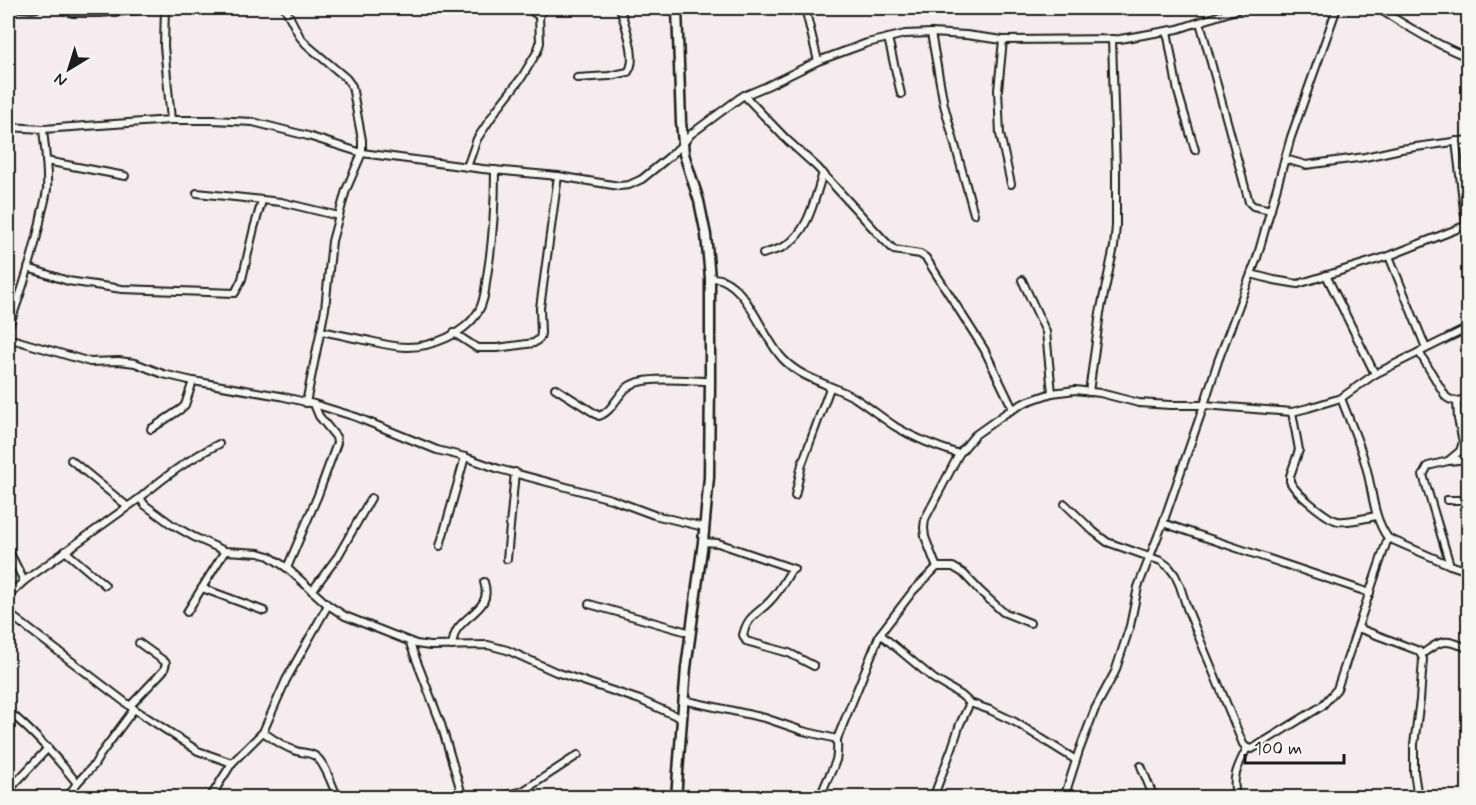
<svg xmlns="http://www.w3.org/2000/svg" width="1476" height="805" viewBox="0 0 1476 805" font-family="Mynerve,sans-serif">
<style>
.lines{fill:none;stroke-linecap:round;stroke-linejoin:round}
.street-casing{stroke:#1c1c1c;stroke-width:10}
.secondary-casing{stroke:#1c1c1c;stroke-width:13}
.street{stroke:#f6f6f2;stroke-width:6}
.secondary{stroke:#f6f6f2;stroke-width:8}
</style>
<rect width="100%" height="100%" fill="#f6ecef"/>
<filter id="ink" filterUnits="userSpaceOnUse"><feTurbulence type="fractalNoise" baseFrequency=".0167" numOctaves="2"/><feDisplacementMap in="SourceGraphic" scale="12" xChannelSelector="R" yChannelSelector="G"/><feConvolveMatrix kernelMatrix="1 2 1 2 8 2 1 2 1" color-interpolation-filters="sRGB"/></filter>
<g filter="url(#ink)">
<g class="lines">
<defs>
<g id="street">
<path d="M20,8l12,1 5,-1"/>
<path d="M60,8l12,5h28l65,-5"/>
<path d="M165,8l-1,38 7,74"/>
<path d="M285,8l15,29 7,8 39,33 6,8 10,54v13l-16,37 -14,51 -7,68 -19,94"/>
<path d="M527,8l12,8"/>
<path d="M805,8l13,53"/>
<path d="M1377,8c29,17 59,37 91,49"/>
<path d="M1200,22l49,180 4,4 18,4"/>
<path d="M1167,31l11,61 17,58"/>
<path d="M931,33l13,72 30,109"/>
<path d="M888,38l13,56"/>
<path d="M1003,40l-5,50 2,44 11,50"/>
<path d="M577,78l32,-2 19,-4c11,-14 -4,-48 -8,-64"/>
<path d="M744,95l42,44 31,28 65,71 12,12 26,4 6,4 58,91 29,60"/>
<path d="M8,127l35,2 128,-9h42l40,2 55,14 54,17 121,16 75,7 61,10 10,-1 13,-6 27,-22 14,-13 8,-10 50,-37 26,-11 51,-25 49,-18 38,-9 26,-1 35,2 37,5 117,-1 58,-10 64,-21"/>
<path d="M1456,141l8,69 4,18"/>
<path d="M1285,159l21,6 59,-8 36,-8 67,-9"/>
<path d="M46,161l79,15"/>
<path d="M467,167l10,-28 20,-30 25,-32 15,-25 3,-9 -1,-27 6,-8"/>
<path d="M197,193l84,9 58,14"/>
<path d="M763,254c7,-3 16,-4 22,-8 24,-14 30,-49 38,-73"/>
<path d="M1389,256l37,92"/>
<path d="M28,268l40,13 54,8 113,4 7,-14 12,-51 8,-27"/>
<path d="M1251,274l23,6 24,4 91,-28 78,-31"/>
<path d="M1326,275l49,99"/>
<path d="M710,278c4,0 9,0 13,2 27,12 40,58 60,79 20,21 48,25 72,39 14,9 27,20 41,29 20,12 41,20 63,27"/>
<path d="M1022,280l24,52 6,61"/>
<path d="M8,329c14,-38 27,-77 34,-117 2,-7 4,-15 5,-23 1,-20 -2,-40 -4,-60"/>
<path d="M321,331c16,3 33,7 49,10 12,3 25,6 37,6 25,0 58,-13 71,-35 7,-11 7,-24 9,-36 6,-35 8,-70 8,-106"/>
<path d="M454,333l23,15h20l37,-5 6,-5 1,-5 -1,-25 18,-132"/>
<path d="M8,338l82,24 29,-1 16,2 28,11 30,7 87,15 34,8 42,13 81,33 28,7 34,12 112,30 43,16 50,12"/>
<path d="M1419,352l27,45c8,6 13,4 22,1"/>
<path d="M555,388l44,28c13,-4 18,-21 29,-29 14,-12 63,-6 82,-6"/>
<path d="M1089,392l11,-79 14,-66 2,-21v-56l-4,-131"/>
<path d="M1341,398c8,22 18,43 24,65 8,26 7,53 23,75l62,27 18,6"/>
<path d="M1292,412l7,38 -9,26c0,2 0,3 0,5 3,10 37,38 48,40 8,1 29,-3 38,-5"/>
<path d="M151,429l30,-20 4,-4 8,-24"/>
<path d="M71,460l56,46"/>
<path d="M1448,461l20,-2"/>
<path d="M795,496l7,-32 28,-76"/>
<path d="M140,498c24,-21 50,-40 79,-54"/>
<path d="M1447,500h21"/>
<path d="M1065,504l28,27 14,11 54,19 8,6 6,8 5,11 7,22 56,136 4,4"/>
<path d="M1163,523l207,70"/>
<path d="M703,542l15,1 76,26"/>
<path d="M440,546l25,-89"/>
<path d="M8,549l16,32"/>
<path d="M65,551l40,34"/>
<path d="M507,559l8,-87"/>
<path d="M1450,565l-27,-90 5,-9 20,-5 12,-10 3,-9 -5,-23 -1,-17"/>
<path d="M937,567l-24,24 -33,43 54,45 27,16 9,8 20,7 25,12 61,38"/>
<path d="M287,568l31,-73 19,-52 -1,-6 -17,-21 -5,-12"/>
<path d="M792,569c-7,11 -13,23 -22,32 -13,14 -22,14 -27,34l3,6 43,12 25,13"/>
<path d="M202,588l62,23"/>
<path d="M312,591l26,-35 33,-58"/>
<path d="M8,596l16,-15 116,-83 5,7 26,19 23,13 31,14 34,2 10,3 18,12 41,37 17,11 71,28 14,2 58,-1 19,5 49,22 84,28 41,18"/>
<path d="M589,604l102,29"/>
<path d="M187,612l38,-61"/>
<path d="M8,613l126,96 64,42 34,12"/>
<path d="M1030,623l-27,-11 -23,-21 -17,-18 -10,-6h-16l-2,-4 -10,-26 -1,-9 1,-9 34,-65 16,-19 31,-22 20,-11 26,-9 23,-3 25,3 39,10 31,2h34l88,7 16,-4 33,-10 34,-24 93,-46"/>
<path d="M1358,628l61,23 4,8 -3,41 -6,44v28l4,26"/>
<path d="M409,641l32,83 22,74"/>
<path d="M452,646c1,-6 2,-13 6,-18 13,-17 34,-21 26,-46"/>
<path d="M1422,654c20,-15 23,-15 46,-6"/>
<path d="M683,700l82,18 38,13 34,8 43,-105"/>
<path d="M130,706l34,-36 2,-7 -2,-2 -25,-18"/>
<path d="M8,711c26,21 48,46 69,72"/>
<path d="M263,732l23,-52 42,-75"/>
<path d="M1247,748l5,1 70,-43 15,-17 51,-151"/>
<path d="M1141,766l13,32"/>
<path d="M8,791l40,-43"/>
<path d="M67,798l10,-15 17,-18 6,-10 34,-46"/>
<path d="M210,798l22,-35 31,-31c11,8 21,15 33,19 6,2 13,1 19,5 10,6 17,30 23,42"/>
<path d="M494,798l29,-7 55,-36"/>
<path d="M821,798c2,-14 11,-25 15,-38 2,-7 1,-14 1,-21"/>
<path d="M933,798l19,-50 8,-24 10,-21"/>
<path d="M1064,798l15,-47 16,-42 20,-37 15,-46 8,-39 25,-64 41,-118 14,-44 39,-103 34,-121 46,-129"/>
<path d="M1237,798c-7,-19 2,-34 10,-50"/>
</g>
<path id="secondary" d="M676,798l10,-130 17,-126 6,-65 1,-96v-103l-4,-43 -7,-34 -15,-47 -3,-32 -4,-114"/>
</defs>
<!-- street casing -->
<use href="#street" class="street-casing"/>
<!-- secondary casing -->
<use href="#secondary" class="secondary-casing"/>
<!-- street -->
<use href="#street" class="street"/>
<!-- secondary -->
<use href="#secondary" class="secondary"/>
</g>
</g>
<!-- margin -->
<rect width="1476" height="805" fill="none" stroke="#f6f6f2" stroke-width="30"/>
<rect x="15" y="15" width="1446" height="775" fill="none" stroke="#1c1c1c" stroke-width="2" filter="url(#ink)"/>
<!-- north arrow -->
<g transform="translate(69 69) rotate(218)" stroke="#f6f6f2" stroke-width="4.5" paint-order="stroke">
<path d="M0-4.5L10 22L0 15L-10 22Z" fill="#1c1c1c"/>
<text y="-9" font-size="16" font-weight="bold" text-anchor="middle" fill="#1c1c1c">N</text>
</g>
<!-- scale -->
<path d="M1245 754v9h99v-9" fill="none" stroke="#1c1c1c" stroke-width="3"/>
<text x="1254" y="754" font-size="18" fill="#1c1c1c" stroke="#f6f6f2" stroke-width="4.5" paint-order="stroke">100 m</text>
</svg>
